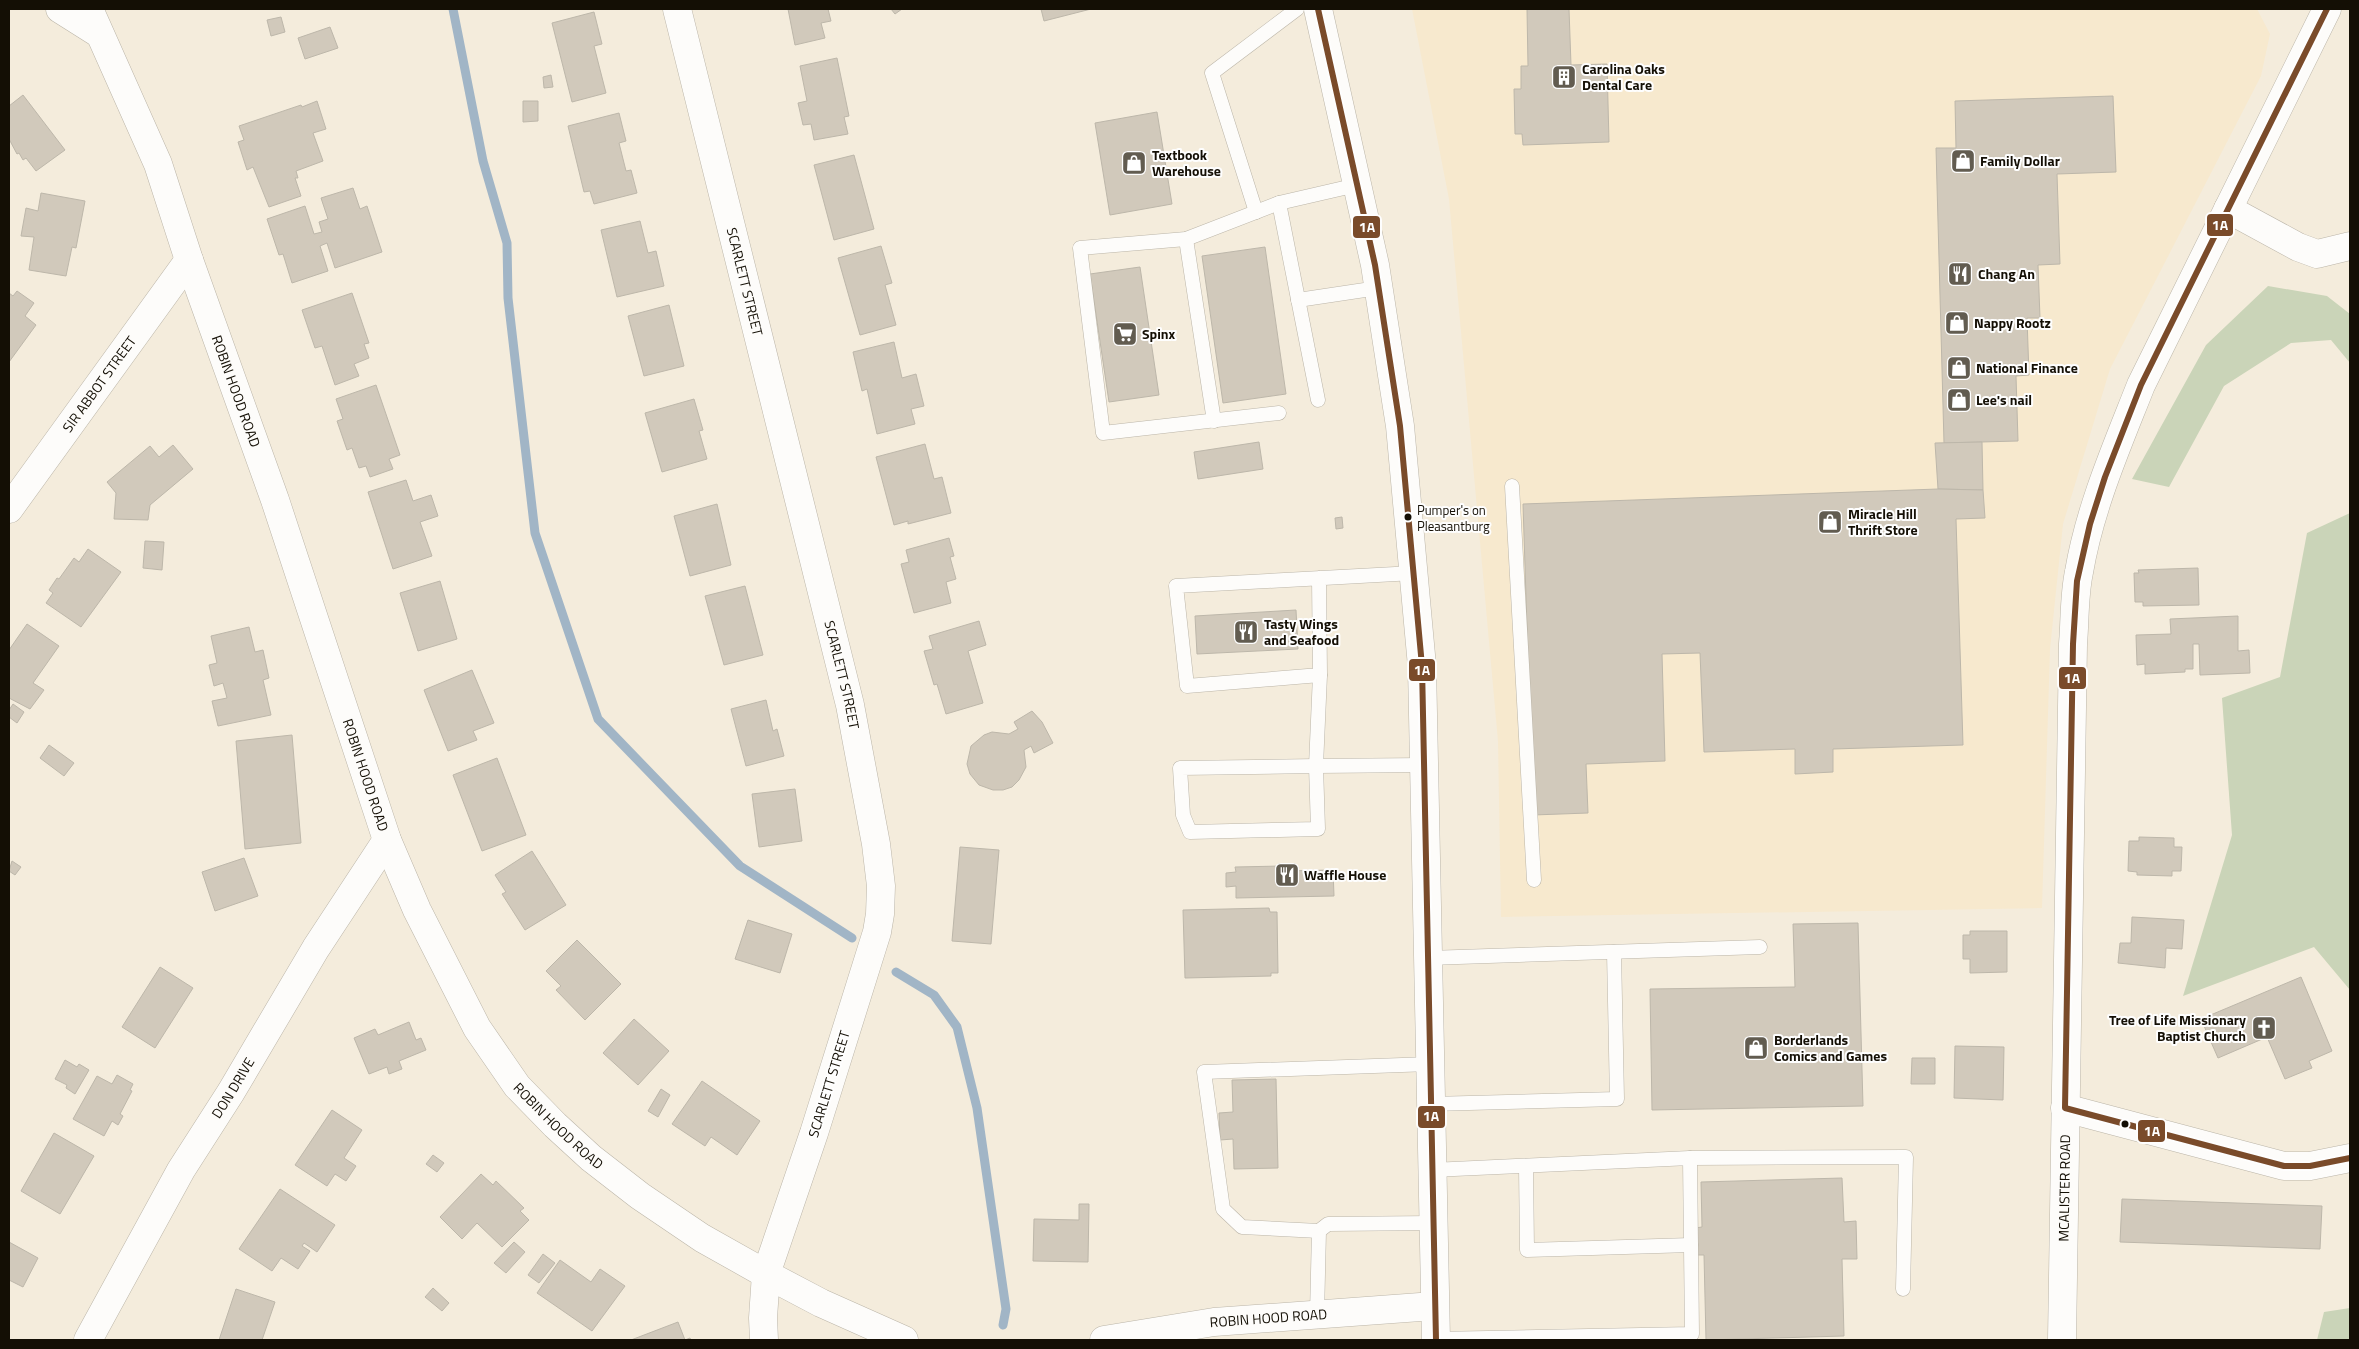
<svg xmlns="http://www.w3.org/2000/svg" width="2359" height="1349" viewBox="0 0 2359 1349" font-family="'Titillium Web',sans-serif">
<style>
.built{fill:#f7e9ce}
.forest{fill:#cad4b8}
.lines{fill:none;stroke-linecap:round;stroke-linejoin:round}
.stream{stroke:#a1b5c6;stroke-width:9}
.building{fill:#d1c9bb;stroke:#bdb7aa}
.lane-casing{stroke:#bbb5a8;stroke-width:15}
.street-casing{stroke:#bbb5a8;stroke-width:29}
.primary-casing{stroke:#bbb5a8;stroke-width:29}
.lane{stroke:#fdfcfa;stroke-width:14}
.street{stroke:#fdfcfa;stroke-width:28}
.primary{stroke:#fdfcfa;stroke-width:28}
.bus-1-casing{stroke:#fefefe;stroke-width:10}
.bus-1{stroke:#7a4b2a;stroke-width:6}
.bus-dot{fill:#140f05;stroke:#fefefe;stroke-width:2}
.labels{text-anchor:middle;stroke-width:4;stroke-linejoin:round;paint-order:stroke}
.bus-label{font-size:13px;fill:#140f05;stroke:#fefefe;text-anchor:start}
.poi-label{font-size:14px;font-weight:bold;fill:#140f05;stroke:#fefefe;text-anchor:start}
.street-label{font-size:14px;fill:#140f05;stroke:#fefefe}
.line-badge{stroke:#fefefe;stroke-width:2}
.badge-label{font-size:14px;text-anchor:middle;font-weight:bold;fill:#fff}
</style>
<rect width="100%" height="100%" fill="#f4ecdc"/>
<!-- built -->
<path class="built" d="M1412,9h845l13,25 -9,42 -151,293 -47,155 -13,125 -8,259 -541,9 -3,-176 -49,-542z"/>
<!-- forest -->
<g class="forest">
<path d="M2268,286l59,10 23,18v49l-19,-23 -40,3 -67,43 -55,101 -37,-8 74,-134z"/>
<path d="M2350,513v477l-36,-43 -131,49 49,-161 -10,-137 58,-21 27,-144z"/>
<path d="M2350,1308v32h-33l7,-28z"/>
</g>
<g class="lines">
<!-- stream -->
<g class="stream">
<path d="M453,9l30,152 24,82 1,55 27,235 63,186 142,147 112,72"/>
<path d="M896,972l38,23 23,32 20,81 29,201 -3,16"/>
</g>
</g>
<!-- building -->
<g class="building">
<path d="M788,9h40l3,12 -10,2 4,15 -30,7z"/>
<path d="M891,9h11l-7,5z"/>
<path d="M1041,9h50l-47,12z"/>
<path d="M1527,9h42l2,56 36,-1 2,78 -86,3 -1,-11h-7l-1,-45h7v-23h7z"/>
<path d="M594,12l8,32 -8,2 12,47 -34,9 -20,-79z"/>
<path d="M281,17l4,15 -14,4 -4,-16z"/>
<path d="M330,27l8,21 -33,11 -7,-21z"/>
<path d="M837,58l12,58 -5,1 4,17 -34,6 -3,-16 -8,1 -5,-22 9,-2 -7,-35z"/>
<path d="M551,75l2,12 -9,1 -1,-11z"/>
<path d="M23,95l42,55 -29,21 -10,-13 -3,2 -4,-7 -2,1 -8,-15v-33z"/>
<path d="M2113,96l3,76 -59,2 3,90 -22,1 2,53h-13l2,57 -13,1 2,65 -74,2 -8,-295h20l-1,-47z"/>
<path d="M317,101l9,28 -13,4 10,28 -27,10 2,7h-3l6,18 -32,11 -16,-40 -6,3 -9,-28 6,-2 -5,-14 62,-21 1,2z"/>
<path d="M523,101h15v20l-15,1z"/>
<path d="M1157,112l15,92 -62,11 -15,-92z"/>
<path d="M619,113l7,28 -7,2 7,28 5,-1 6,23 -43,11 -4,-13 -6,1 -16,-66z"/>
<path d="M854,155l20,74 -40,11 -20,-75z"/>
<path d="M353,188l7,21 7,-3 15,46 -47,16 -8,-25 -7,3 8,25 -36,12 -9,-29 -4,1 -12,-36 38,-13 9,28 8,-2 -3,-10 9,-3 -7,-21z"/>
<path d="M41,193l44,8 -9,47 -4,-1 -6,29 -37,-6 5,-33 -13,-1 5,-28 12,3z"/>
<path d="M640,221l8,32 8,-2 8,35 -47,11 -16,-67z"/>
<path d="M881,246l11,37 -7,2 11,40 -36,10 -22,-77z"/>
<path d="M1265,247l21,147 -63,9 -21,-147z"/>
<path d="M1140,267l19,128 -50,7 -19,-128z"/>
<path d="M17,291l17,12 -9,13 11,9 -27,37v-69l4,3z"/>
<path d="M352,293l17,50 -5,1 5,14 -15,6 5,12 -24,9 -13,-39 -7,2 -13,-38z"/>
<path d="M669,305l15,61 -40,10 -16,-60z"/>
<path d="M894,342l8,36 14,-4 8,32 -13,3 4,15 -38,10 -10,-45 -5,2 -9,-39z"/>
<path d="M376,385l24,70 -11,4 4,10 -23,8 -4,-11 -7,2 -7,-20 -5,2 -10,-29 6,-2 -7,-20z"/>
<path d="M694,399l9,31 -4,1 8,28 -45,13 -17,-59z"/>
<path d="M1259,442l4,27 -65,10 -4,-27z"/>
<path d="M1982,442l1,48 -45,-1 -3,-46z"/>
<path d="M925,444l9,35 8,-2 9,36 -43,11v-3l-14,4 -18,-68z"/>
<path d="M173,445l20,24 -43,36 -2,15 -34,-1 2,-26 -9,-11 43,-36 9,11z"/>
<path d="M406,480l7,21 18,-6 7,21 -18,6 12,34 -39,13 -25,-77z"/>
<path d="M1938,489l45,1 2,28 -29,1 7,226 -130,4v23l-38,2v-25l-91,3 -4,-99 -38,1 3,107 -79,3 2,49 -55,2 -10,-311z"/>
<path d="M717,504l14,61 -41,11 -16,-60z"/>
<path d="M1342,517l1,11 -7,1 -1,-11z"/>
<path d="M949,538l5,18 -4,1 6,22 -10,3 5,21 -37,10 -13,-49 8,-2 -3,-12z"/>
<path d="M145,541l19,1 -2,28 -19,-2z"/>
<path d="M88,549l33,23 -40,55 -35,-24 7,-10 -4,-3 8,-12 2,1 15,-21 5,4z"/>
<path d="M2198,568l1,37 -56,1v-4h-8l-1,-29h5l-1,-3z"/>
<path d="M440,581l17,58 -39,12 -18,-58z"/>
<path d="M745,586l18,69 -39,10 -19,-69z"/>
<path d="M1296,610l2,39 -101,5 -2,-38z"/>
<path d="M2238,616v35l11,-1 1,23 -50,2 -1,-31h-6v25h-8v3l-40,2v-10l-8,1 -1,-30 35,-1 -1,-15z"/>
<path d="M979,621l7,24 -18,6 15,52 -37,11 -9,-30 -3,1 -10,-34 9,-2 -4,-13z"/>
<path d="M27,624l32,22 -26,37 11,7 -14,19 -21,-11v-48z"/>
<path d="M249,627l6,25 8,-2 6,28 -6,2 8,35 -53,11 -6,-25 15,-3 -4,-15 -9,3 -5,-21 8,-2 -6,-27z"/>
<path d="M472,670l22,53 -21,8 4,9 -29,11 -24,-61z"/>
<path d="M766,700l7,31 4,-2 7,27 -38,10 -15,-57z"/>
<path d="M13,704l11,8 -7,11 -8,-6v-7z"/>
<path d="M1032,711l10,11 11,21 -19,10 -3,-7 -7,4 2,17 -7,13 -7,7 -9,3h-10l-14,-5 -9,-11 -3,-10 4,-18 13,-11 8,-3 17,2 9,-5 -4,-7z"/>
<path d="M292,735l9,108 -56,6 -9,-108z"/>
<path d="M49,745l25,18 -10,13 -24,-18z"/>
<path d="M497,758l29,77 -44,16 -29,-76z"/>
<path d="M795,789l7,52 -43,6 -7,-53z"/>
<path d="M2139,837l35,1v9h8l-1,24h-9v5l-35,-1v-3l-9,-1 1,-30h10z"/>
<path d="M960,847l39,3 -8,94 -39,-3z"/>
<path d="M532,851l34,54 -41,25 -23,-36 4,-2 -11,-17z"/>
<path d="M244,858l14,38 -43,15 -13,-39z"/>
<path d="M12,861l9,6 -6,8 -6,-4z"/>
<path d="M1282,866v5l51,-1 1,26 -98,2v-12l-10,1v-14l10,-1 -1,-5z"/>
<path d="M1269,908l1,4h7l1,61h-7v3l-86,2 -2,-68z"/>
<path d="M2132,917l52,3 -2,29 -16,-1 -1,20 -47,-5 2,-20h11z"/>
<path d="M748,920l44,14 -12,39 -45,-14z"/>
<path d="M1858,923l5,183 -211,4 -2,-121 145,-2 -2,-63z"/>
<path d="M1970,931h37v41l-37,1v-14h-7v-24h7z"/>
<path d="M577,940l44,44 -36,36 -29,-30 5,-4 -15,-15z"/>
<path d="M160,967l33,21 -38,60 -33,-21z"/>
<path d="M2301,977l31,74 -23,10 3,7 -27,11 -18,-42 -49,21 -17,-39z"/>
<path d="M634,1019l35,32 -31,34 -35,-32z"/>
<path d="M409,1022l7,18 5,-2 5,12 -27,11 3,8 -13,5 -2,-7 -18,7 -15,-36 21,-9 3,6z"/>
<path d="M1955,1046l49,1 -1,53 -49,-2z"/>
<path d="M1912,1058h23v26h-24z"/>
<path d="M65,1060l12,7 2,-3 10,6 -14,24 -9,-6 1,-3 -12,-6z"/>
<path d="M117,1075l16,9 -3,6 2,1 -12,23 3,2 -5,9 -6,-4 -8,15 -31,-17 24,-43 15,8z"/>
<path d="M1276,1079l2,89 -44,1 -1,-30 -13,1 -1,-27 14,-1 -1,-32z"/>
<path d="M702,1081l58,40 -23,34 -26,-18 -6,9 -33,-22z"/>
<path d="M661,1089l9,6 -12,22 -10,-6z"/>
<path d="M332,1110l30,20 -18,28 12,8 -10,15 -11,-7 -8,12 -32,-21z"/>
<path d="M54,1133l40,23 -34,58 -39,-23z"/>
<path d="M433,1155l11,8 -7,9 -11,-8z"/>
<path d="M481,1174l12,11 3,-4 28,27 -4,3 9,9 -27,27 -25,-24 -15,16 -22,-22z"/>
<path d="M1842,1178l2,44 12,-1 1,38h-15l2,77 -138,4 -2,-85h-8l-1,-27 7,-1 -1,-45z"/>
<path d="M280,1189l55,36 -18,27 -13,-9 -2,3 8,5 -12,18 -17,-11 -9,13 -33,-22z"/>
<path d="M2122,1199l200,7 -2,43 -200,-7z"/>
<path d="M1079,1204h10l-1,58 -55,-1 1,-42 45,1z"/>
<path d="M9,1242l29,16 -15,29 -14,-7z"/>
<path d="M514,1242l11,10 -19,21 -12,-10z"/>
<path d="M543,1254l12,9 -16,20 -11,-8z"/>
<path d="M560,1260l31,22 9,-13 25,17 -33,45 -55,-38z"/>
<path d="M433,1288l16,15 -7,8 -17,-14z"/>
<path d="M236,1289l39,13 -13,38h-43z"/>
<path d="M678,1322l7,18 5,-2 1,2h-60z"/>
</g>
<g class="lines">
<defs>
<g id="lane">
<path d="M1279,203l-93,36 -106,9 23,185 176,-20"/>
<path d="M1256,212l-44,-139 85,-64"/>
<path d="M1186,239l28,182"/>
<path d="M1298,300l80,-12"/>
<path d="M1318,400l-39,-197 78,-18"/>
<path d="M1512,486l22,394"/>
<path d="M1319,578l1,97 -133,11 -11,-100 238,-13"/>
<path d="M1320,675l-4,91 108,-1"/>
<path d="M1316,766l2,63 -128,3 -7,-17 -3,-47z"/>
<path d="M1428,958l332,-11"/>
<path d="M1431,1104l186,-5 -3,-147"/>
<path d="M1690,1158l216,-1 -3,132"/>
<path d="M1526,1166l1,84 164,-5"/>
<path d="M1432,1170l258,-12 2,176 -256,5"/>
<path d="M1319,1231l-77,-4 -19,-18 -19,-137 226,-8"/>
<path d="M1317,1315l2,-84 9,-7 105,-1"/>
</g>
<g id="street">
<path d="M60,9l38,24"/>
<path id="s1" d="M89,9l69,155 31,96 86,240 112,340 30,70 60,118 40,58 38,39 36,33 49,38 62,42 64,36 55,29 83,37"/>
<path id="s2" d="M677,9l173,696 26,139 5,42 -1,28 -3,18 -63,201 -48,141 -3,44 1,22"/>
<path d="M2228,209l70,38 19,7 33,-8"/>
<path id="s3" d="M9,509l180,-249"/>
<path d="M2065,1108l219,58h26l40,-8"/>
<path id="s4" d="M88,1340l93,-170 50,-78 85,-144 71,-108"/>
<path id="s5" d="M1104,1340l110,-18 220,-16"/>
<path id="s6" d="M2062,1340l11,-696c2,-23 1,-49 6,-72 11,-65 38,-126 62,-187l186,-376"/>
</g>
<path id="primary" d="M1318,9l57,256 17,110 8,51 22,240 14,674"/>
</defs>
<!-- lane casing -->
<use href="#lane" class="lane-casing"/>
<!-- street casing -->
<use href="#street" class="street-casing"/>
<!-- primary casing -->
<use href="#primary" class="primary-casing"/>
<!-- lane -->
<use href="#lane" class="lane"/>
<!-- street -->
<use href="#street" class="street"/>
<!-- primary -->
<use href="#primary" class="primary"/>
<defs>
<g id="bus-1">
<path d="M1318,9l57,256 25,161 22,240 14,674"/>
<path d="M2327,9l-186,376 -36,92 -15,47 -13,57 -4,63 -8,464 219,58h26l40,-8"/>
</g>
</defs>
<!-- bus-1 casing -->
<use href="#bus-1" class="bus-1-casing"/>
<!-- bus-1 -->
<use href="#bus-1" class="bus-1"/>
</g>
<!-- icons -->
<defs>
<symbol id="building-square" viewBox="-11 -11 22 22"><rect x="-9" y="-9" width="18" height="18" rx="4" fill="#625c50" stroke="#fefefe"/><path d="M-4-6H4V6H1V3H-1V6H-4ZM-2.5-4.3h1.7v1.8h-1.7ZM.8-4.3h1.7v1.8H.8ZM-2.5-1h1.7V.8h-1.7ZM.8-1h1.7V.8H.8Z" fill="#fff"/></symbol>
<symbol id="shop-square" viewBox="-11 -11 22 22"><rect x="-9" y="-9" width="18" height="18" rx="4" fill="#625c50" stroke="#fefefe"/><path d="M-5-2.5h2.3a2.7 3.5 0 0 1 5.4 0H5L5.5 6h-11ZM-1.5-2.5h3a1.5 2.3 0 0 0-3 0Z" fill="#fff"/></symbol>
<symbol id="restaurant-square" viewBox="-11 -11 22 22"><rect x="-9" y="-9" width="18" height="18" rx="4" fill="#625c50" stroke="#fefefe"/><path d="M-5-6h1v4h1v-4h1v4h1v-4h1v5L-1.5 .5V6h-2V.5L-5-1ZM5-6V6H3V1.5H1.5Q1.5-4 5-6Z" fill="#fff"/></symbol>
<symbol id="supermarket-square" viewBox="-11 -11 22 22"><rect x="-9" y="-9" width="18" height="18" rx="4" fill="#625c50" stroke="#fefefe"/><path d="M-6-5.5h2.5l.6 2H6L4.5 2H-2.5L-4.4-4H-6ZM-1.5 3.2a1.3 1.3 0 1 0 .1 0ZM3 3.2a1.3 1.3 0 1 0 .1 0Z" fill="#fff"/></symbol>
<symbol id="church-square" viewBox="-11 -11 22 22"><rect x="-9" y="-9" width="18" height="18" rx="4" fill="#625c50" stroke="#fefefe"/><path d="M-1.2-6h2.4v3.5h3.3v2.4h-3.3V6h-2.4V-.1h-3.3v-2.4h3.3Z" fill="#fff"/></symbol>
</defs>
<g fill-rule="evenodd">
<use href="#building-square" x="1550" y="63" width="28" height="28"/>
<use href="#shop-square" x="1949" y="147" width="28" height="28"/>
<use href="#shop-square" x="1120" y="149" width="28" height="28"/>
<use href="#restaurant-square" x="1946" y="260" width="28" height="28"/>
<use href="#shop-square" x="1943" y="309" width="28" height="28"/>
<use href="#supermarket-square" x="1111" y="320" width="28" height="28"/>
<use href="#shop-square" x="1945" y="354" width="28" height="28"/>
<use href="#shop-square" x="1945" y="386" width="28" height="28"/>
<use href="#shop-square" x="1816" y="508" width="28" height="28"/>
<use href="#restaurant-square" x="1232" y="618" width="28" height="28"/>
<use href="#restaurant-square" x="1273" y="861" width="28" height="28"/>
<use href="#church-square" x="2250" y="1014" width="28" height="28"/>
<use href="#shop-square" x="1742" y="1034" width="28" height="28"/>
</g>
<!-- markers -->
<g class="bus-dot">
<circle cx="1408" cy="517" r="4.5"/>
<circle cx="2125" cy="1124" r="4.5"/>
</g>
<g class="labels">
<!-- bus labels -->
<g class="bus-label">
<text x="1417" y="515">Pumper's on<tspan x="1417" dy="16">Pleasantburg</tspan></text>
</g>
<!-- poi labels -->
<g class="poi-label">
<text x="1582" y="74">Carolina Oaks<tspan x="1582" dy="16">Dental Care</tspan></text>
<text x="1152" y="160">Textbook<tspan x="1152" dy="16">Warehouse</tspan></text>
<text x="1980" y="166">Family Dollar</text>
<text x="1978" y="279">Chang An</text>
<text x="1974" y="328">Nappy Rootz</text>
<text x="1142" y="339">Spinx</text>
<text x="1976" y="373">National Finance</text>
<text x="1976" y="405">Lee's nail</text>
<text x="1848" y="519">Miracle Hill<tspan x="1848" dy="16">Thrift Store</tspan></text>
<text x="1264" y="629">Tasty Wings<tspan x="1264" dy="16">and Seafood</tspan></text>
<text x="1304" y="880">Waffle House</text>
<text x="2246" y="1025" text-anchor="end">Tree of Life Missionary<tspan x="2246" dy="16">Baptist Church</tspan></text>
<text x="1774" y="1045">Borderlands<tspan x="1774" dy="16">Comics and Games</tspan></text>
</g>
<!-- street labels -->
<g class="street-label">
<text dy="5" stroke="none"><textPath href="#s2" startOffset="281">SCARLETT STREET</textPath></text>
<text dy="5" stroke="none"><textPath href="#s3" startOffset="154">SIR ABBOT STREET</textPath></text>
<text dy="5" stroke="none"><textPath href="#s1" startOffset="410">ROBIN HOOD ROAD</textPath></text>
<text dy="5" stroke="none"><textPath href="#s2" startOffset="686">SCARLETT STREET</textPath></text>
<text dy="5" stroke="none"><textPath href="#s1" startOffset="815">ROBIN HOOD ROAD</textPath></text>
<text transform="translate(829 1084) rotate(-73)" y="5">SCARLETT STREET</text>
<text dy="5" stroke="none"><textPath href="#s4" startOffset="291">DON DRIVE</textPath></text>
<text dy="5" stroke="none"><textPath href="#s1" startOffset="1220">ROBIN HOOD ROAD</textPath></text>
<text dy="5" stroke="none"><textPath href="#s6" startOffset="152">MCALISTER ROAD</textPath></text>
<text dy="5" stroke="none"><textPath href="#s5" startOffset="166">ROBIN HOOD ROAD</textPath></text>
</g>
</g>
<g class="line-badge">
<rect x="2206" y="213" width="28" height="24" rx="5" fill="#7a4b2a"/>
<rect x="1352" y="215" width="29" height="24" rx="5" fill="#7a4b2a"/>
<rect x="1408" y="658" width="28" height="24" rx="5" fill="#7a4b2a"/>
<rect x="2058" y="666" width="29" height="24" rx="5" fill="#7a4b2a"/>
<rect x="1417" y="1105" width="29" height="24" rx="5" fill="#7a4b2a"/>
<rect x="2137" y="1119" width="29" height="24" rx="5" fill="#7a4b2a"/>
</g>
<g class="badge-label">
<text x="2220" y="230">1A</text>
<text x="1367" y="232">1A</text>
<text x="1422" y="675">1A</text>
<text x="2072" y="683">1A</text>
<text x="1431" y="1121">1A</text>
<text x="2152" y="1136">1A</text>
</g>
<!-- border -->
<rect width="2359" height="1349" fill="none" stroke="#140f05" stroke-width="20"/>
</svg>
